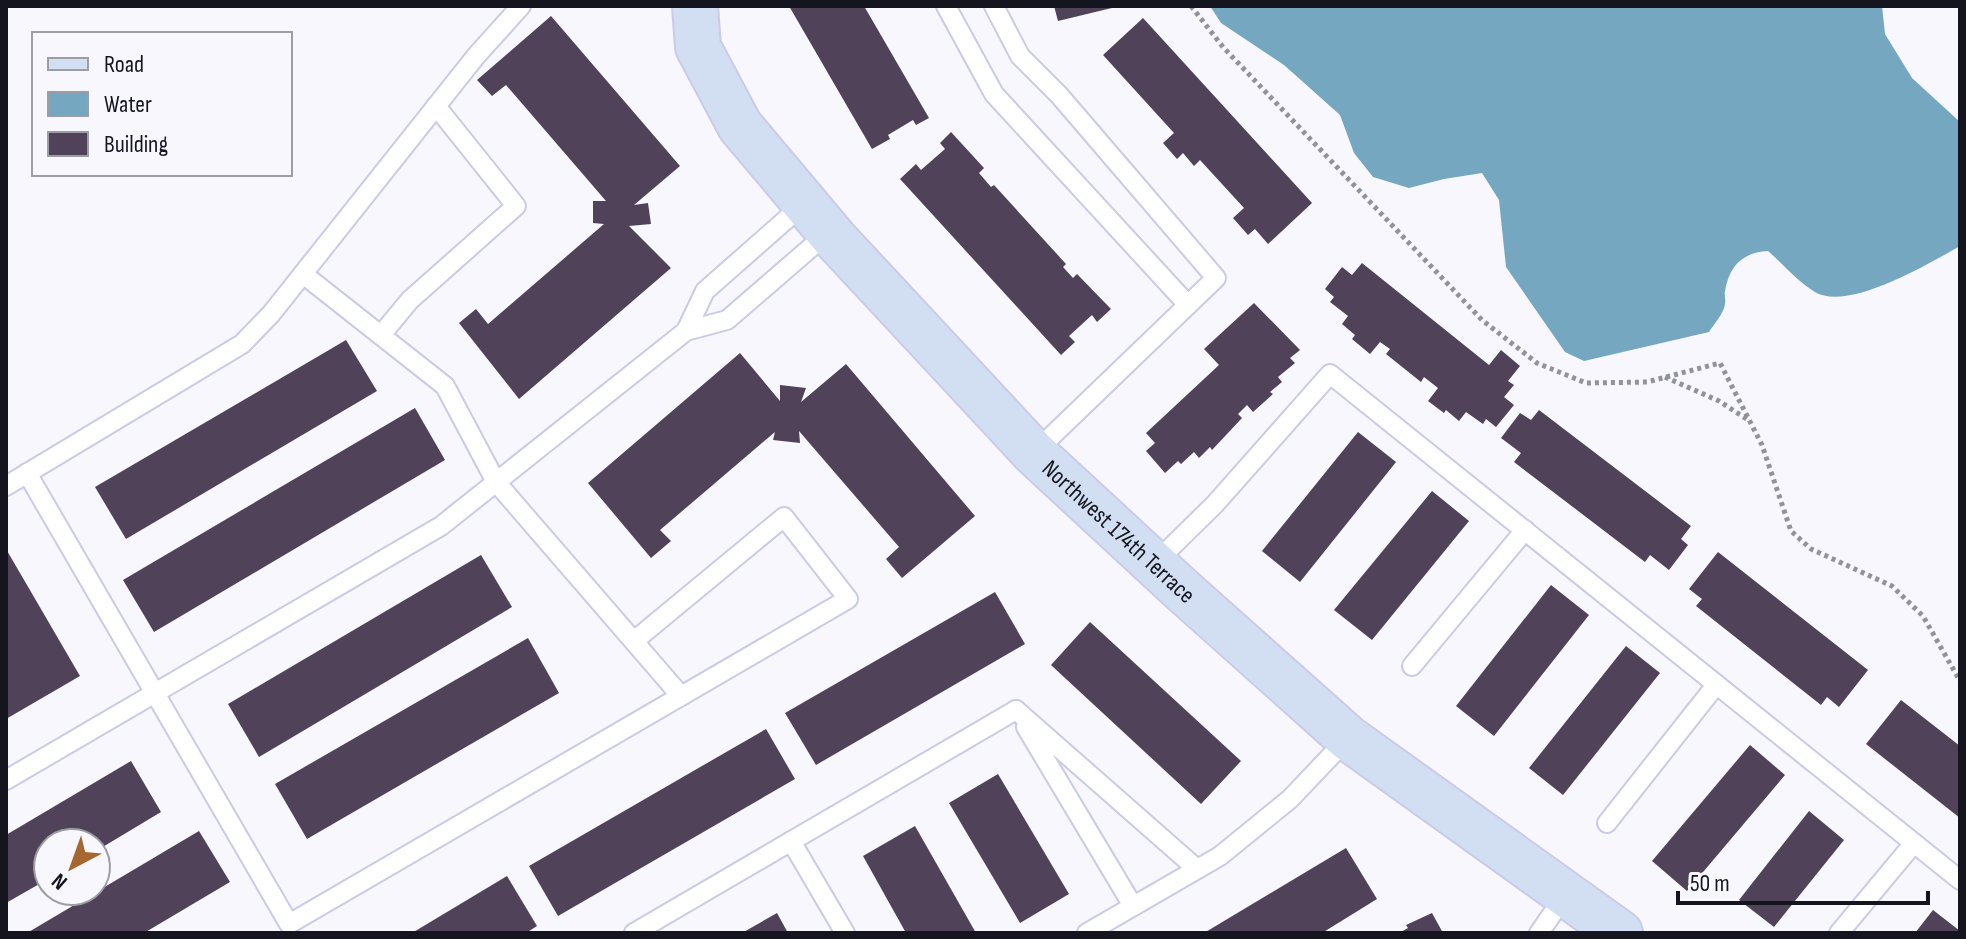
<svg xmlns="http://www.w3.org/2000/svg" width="1966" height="939" viewBox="0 0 1966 939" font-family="'Sofia Sans Condensed',sans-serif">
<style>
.water{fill:#75a7c1}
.building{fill:#4f4259}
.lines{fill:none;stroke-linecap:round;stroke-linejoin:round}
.lane-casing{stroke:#cacae9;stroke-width:22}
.secondary-casing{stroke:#cacae9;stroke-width:48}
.path{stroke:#92929a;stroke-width:5;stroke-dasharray:4 4;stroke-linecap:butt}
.lane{stroke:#fff;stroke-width:18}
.secondary{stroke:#d2dff2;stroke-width:44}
.labels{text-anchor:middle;stroke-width:8;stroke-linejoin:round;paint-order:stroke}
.street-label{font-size:24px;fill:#15151f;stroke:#f7f7fd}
</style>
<rect width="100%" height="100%" fill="#f7f7fd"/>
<!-- water -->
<path class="water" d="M1210,6h672l3,28 27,44 48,44v124c-30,17 -112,66 -145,46 -17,-10 -32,-28 -47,-41 -25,1 -39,15 -43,40 -1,4 1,9 0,13 -1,9 -11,20 -16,28l-125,29 -19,-9 -59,-85 -7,-67 -17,-27 -38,6 -35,9 -36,-11 -19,-24 -14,-38 -56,-50 -63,-42z"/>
<!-- building -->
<g class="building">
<path d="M789,6h75l65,112 -13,7 -3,-5 -25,15 2,4 -18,10z"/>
<path d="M1054,6h61l1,1 -58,14z"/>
<path d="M551,16l129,150 -46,39 14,-2 3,21 -22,2 42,42 -152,131 -60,-76 17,-14 12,15 116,-100 -11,-1v-22h13l-100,-116 -14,11 -15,-16z"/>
<path d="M1143,18l169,185 -44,41 -13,-15 -7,6 -15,-17 11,-10 -44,-48 -6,6 -11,-13 -6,6 -14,-16 11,-10 -71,-78z"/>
<path d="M951,132l33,36 -5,5 12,14 3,-2 72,79 -3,3 10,11 4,-4 34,35 -14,13 -5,-7 -23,21 6,6 -14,13 -161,-176 16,-15 5,6 24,-21 -5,-6z"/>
<path d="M1362,263l127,102 12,-15 19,16 -12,15 6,4 -10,12 10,8 -18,22 -10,-8 -3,5 -17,-12 -7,9 -13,-11 -2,3 -16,-12 10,-13 -14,-11 -3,5 -35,-28 4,-5 -10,-7 -10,12 -18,-15 3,-4 -13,-11 6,-8 -18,-14 4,-5 -9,-8 17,-22 10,8z"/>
<path d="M1254,303l46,47 -10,8 5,5 -17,14 4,5 -12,10 3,2 -20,18 -6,-7 -9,9 4,4 -30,32 -2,-3 -11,11 -5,-6 -13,12 -3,-3 -13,12 -19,-22 9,-8 -9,-10 73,-68 -15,-16z"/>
<path d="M346,340l31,51 -251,148 -31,-52z"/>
<path d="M740,353l40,48v-16l26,3 -5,14 45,-38 129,152 -73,62 -16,-19 13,-12 -100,-116 1,12 -27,-3 2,-8 -115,98 11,11 -20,17 -63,-75z"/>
<path d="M415,408l30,52 -291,172 -31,-52z"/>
<path d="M1539,410l152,116 -10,13 7,6 -19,25 -19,-15 -5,7 -131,-100 7,-9 -20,-15 19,-25 11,7z"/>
<path d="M1358,432l38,30 -96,120 -38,-31z"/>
<path d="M1432,491l37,30 -97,119 -38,-30z"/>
<path d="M6,549l74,127 -74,43z"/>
<path d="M1718,552l150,118 -29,37 -12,-10 -6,8 -125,-99 6,-7 -13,-10z"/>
<path d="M481,555l31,52 -253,150 -31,-53z"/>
<path d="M1551,585l38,30 -95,121 -38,-30z"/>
<path d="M995,592l30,52 -209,121 -31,-52z"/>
<path d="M1090,622l151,139 -40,43 -150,-139z"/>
<path d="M528,638l31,55 -252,146 -32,-55z"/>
<path d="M1626,646l34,27 -97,122 -34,-27z"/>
<path d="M1901,700l59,46v72l-94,-74z"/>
<path d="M766,729l29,50 -237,137 -29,-50z"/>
<path d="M1750,745l35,30 -98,116 -35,-30z"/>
<path d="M131,761l30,51 -65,39v-8h-48v36l-42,24v-68z"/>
<path d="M998,774l71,120 -49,29 -71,-120z"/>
<path d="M1809,811l35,29 -70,87 -35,-27z"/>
<path d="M915,826l61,107h-70l-43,-77z"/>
<path d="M199,831l31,51 -86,51h-117z"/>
<path d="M1346,848l31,51 -55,34h-118z"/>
<path d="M507,876l30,50 -11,7h-114z"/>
<path d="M1933,910l27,21v2h-45z"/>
<path d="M777,913l11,20h-46z"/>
<path d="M1432,913l11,20h-44l9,-5 -2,-3z"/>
</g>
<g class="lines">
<defs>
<g id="lane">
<path d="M946,6l48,88 194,211"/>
<path d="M994,6l26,50 39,39 157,183 -182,175"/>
<path d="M303,274l142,112 51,96 185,214"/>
<path d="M686,331l19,-40 100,-88"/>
<path d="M381,335l29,-35 106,-94 -80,-100"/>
<path d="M27,473l262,451 559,-325 -64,-82 -150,124"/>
<path d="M6,486l236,-142 29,-30 205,-258 45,-50"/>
<path d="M1155,563l60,-59 115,-130 630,506"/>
<path d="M1412,666l113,-136"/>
<path d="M1016,710l181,159"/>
<path d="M1026,727l107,179"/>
<path d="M6,780l435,-254 245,-195 41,-11 103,-89"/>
<path d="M1607,823l109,-138"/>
<path d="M791,841l54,92"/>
<path d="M634,933l382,-223"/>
<path d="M1087,933l133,-77 70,-57 58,-61"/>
<path d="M1539,933l27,-39"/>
<path d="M1839,933l75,-90"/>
</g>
<g id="secondary">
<path id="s1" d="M695,6l3,41 42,79 95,113 199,214 147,136 167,149 272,195"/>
</g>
</defs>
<!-- lane casing -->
<use href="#lane" class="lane-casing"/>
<!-- secondary casing -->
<use href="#secondary" class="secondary-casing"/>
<!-- path -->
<g class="path">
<path d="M1191,6l32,41 259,273 55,43 49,20 61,-1 73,-19 42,82 29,86 20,18 81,37 31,30 37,65"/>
<path d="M1665,377l54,24 29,19"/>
</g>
<!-- lane -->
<use href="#lane" class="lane"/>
<!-- secondary -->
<use href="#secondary" class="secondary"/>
</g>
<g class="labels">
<!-- street labels -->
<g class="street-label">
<text dy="8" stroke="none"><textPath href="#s1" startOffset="686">Northwest 174th Terrace</textPath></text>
</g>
</g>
<!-- border -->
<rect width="1966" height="939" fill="none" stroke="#15151f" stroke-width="16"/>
<!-- legend -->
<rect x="32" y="32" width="260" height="144" fill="#f7f7fd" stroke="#9d9da4" stroke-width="2"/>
<rect x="48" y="58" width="40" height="12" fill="#d2dff2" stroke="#9d9da4" stroke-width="2"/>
<text x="104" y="72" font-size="24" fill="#15151f">Road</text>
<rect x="48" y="92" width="40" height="24" fill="#75a7c1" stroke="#9d9da4" stroke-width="2"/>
<text x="104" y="112" font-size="24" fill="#15151f">Water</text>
<rect x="48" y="132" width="40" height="24" fill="#4f4259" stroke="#9d9da4" stroke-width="2"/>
<text x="104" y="152" font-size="24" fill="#15151f">Building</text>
<!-- north arrow -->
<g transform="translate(72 867) rotate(221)"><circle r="38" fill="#f7f7fd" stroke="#9d9da4" stroke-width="2"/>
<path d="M0-6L14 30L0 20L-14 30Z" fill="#a6662f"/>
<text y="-12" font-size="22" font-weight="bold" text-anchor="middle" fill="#15151f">N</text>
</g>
<!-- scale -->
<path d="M1678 891v12h250v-12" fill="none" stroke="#15151f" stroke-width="4"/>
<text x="1690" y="891" font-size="24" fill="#15151f" stroke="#f7f7fd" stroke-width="6" paint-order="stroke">50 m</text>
</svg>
